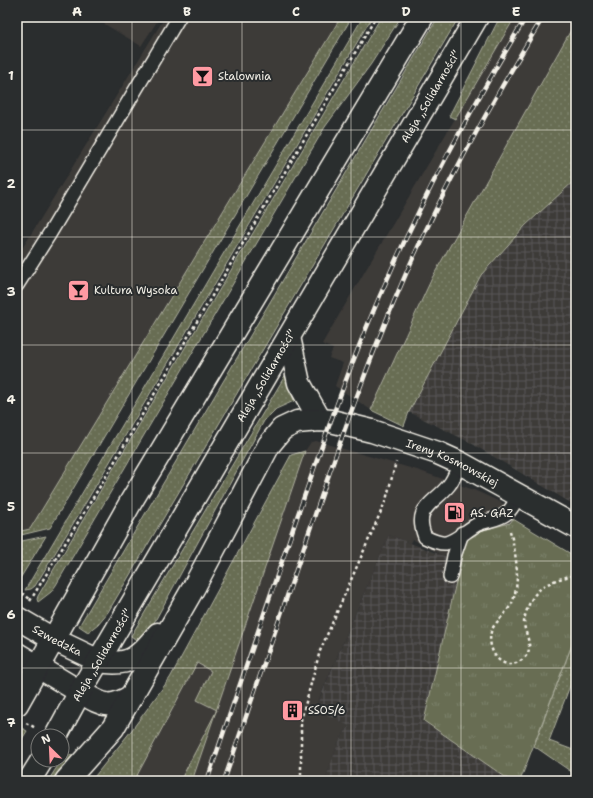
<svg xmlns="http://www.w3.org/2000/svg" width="593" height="798" viewBox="0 0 593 798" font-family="'Shantell Sans',sans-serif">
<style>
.built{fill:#3e3b39}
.industrial{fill:url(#industrial-grid)}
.grass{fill:url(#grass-dots);stroke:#aeaf9e}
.park{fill:url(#park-tufts);stroke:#aeaf9e}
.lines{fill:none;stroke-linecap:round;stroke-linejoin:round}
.service-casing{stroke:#f4f1e8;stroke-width:16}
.minor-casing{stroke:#f4f1e8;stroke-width:25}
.tertiary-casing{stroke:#f4f1e8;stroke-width:25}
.secondary-casing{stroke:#f4f1e8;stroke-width:25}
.path{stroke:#f4f1e8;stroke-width:2.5;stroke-dasharray:3 3;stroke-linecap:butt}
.service{stroke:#2a2d2e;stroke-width:13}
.minor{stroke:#2a2d2e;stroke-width:22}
.tertiary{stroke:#2a2d2e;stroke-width:22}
.secondary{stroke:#2a2d2e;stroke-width:22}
.rail-casing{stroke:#f4f1e8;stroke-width:4.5}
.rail{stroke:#2a2d2e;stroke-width:3;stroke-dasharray:9;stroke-linecap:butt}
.grid{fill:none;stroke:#f4f1e8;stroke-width:1;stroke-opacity:0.55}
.labels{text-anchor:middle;stroke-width:4;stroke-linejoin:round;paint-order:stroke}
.poi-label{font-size:11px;fill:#f4f1e8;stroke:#2a2d2e;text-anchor:start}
.street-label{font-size:11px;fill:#f4f1e8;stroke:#2a2d2e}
.neatline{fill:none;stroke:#f4f1e8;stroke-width:1.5}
.grid-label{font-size:13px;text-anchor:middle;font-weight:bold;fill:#f4f1e8}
</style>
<defs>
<pattern id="industrial-grid" width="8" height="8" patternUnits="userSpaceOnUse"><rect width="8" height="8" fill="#3e3b39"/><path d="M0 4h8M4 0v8" fill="none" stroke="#5a5856"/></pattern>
<pattern id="grass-dots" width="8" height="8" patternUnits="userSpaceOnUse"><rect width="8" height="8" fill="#676d53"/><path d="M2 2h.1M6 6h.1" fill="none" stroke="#7d826c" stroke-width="1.8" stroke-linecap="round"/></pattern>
<pattern id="park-tufts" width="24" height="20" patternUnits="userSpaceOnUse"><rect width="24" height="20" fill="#676d53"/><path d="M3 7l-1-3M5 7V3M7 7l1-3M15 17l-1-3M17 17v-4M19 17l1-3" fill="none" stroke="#7d826c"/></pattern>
</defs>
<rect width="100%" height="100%" fill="#2a2d2e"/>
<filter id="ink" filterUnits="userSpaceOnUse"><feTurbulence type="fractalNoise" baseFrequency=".025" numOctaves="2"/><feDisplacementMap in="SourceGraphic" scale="8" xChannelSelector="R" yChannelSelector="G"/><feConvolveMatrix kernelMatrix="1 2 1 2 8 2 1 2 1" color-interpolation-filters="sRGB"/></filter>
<g filter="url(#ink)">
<!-- built -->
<g class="built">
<path d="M93,17h67l-19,29z"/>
<path d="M165,17h176l-311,512 -13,3v-275z"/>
<path d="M515,17h61v4l-144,257 -61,132 -36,-24 8,-23 -14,-5 4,-9 -11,-5z"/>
<path d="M316,441l101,29 57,20 37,17 2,12 -3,4 -27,7 -18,13 -5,19 -18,-7 -30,-16 -2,4 -21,-8 -74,173 34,18 -11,17 -13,38h-234l40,-50 39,-53 121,-223 14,-4 6,-9z"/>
</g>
<!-- industrial -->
<g class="industrial">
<path d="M576,179v327l-107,-64 -60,-30 72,-137 44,-49z"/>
<path d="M389,535l71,27 -36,159 87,60h-186l13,-38 11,-17 -34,-17z"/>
</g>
<!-- grass -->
<g class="grass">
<path d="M341,17h11l-302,511 -33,8v-4l13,-3z"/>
<path d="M363,17h9l-290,492 -47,77 -4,3 -6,1z"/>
<path d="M381,17h20l-30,47 -46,63 -269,458 -5,7 -13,10 -1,-3 1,-3z"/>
<path d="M438,17h21l-351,595 -10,12 -10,8 -9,-6z"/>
<path d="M500,17h15l-60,102 -6,-3z"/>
<path d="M576,21v158l-51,47 -44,49 -72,137 -5,14 -33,-16 61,-132z"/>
<path d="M286,374l8,27 -18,8 -12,12 -114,209 -10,13 -9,-7z"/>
<path d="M305,451l-113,330h-12l37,-71 -20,-10 14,-29 -14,-8 -63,118h-43l40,-50 39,-53 121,-223z"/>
<path d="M46,536l-25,41 -4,1v-36z"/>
<path d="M576,634v36l-27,71 27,10v24l-42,-29z"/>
<path d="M20,727l7,4 -10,16v-15z"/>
<path d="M66,753l10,5 -20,23h-8z"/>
</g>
<!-- park -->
<path class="park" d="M513,519l63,38v77l-56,147h-9l-87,-60 41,-178 7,-9 11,-4 27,-7z"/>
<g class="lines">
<defs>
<g id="service">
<path d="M17,285l33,-52 129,-216"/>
<path d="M460,463c-3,7 -6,16 -11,22 -16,20 -36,22 -24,52 6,3 14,7 21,6 10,-2 22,-14 32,-19 10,-4 20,-4 29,-11 6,-5 8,-12 12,-18"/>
<path d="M450,577l4,-21 8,-23"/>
</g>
<g id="minor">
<path d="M289,337l10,46 21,37"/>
<path d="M99,661c31,6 40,-4 59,-27"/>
<path d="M80,692c23,13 28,18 52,4"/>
<path id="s1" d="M66,781l47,-53 81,-141 75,-142 13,-16 15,-7 11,-1 12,-1 11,1 41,10 66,22 22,10 116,64"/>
</g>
<g id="tertiary">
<path id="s2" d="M17,618l36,21 46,22"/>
<path d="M17,654l63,38"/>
</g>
<g id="secondary">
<path d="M17,704l115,-204 290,-483"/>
<path id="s3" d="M56,736l24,-44 397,-675"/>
<path d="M29,781l13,-21"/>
</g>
</defs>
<!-- service casing -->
<use href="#service" class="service-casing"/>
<!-- minor casing -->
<use href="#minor" class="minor-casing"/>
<!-- tertiary casing -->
<use href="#tertiary" class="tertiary-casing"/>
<!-- secondary casing -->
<use href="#secondary" class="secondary-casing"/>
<!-- path -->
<g class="path">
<path d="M510,531c6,21 11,51 2,72 -3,6 -9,12 -13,17 -3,3 -7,8 -8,12 -4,16 7,37 25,31 6,-2 13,-8 13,-15 1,-7 -4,-16 -5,-24 0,-6 2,-12 4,-17 8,-22 27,-28 48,-32"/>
<path d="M17,590l13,9"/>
<path d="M30,601l72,-118 274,-466"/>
<path d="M26,723l10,5"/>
<path d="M301,781v-61l19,-69 66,-151 10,-38"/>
</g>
<!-- service -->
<use href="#service" class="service"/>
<!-- minor -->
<use href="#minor" class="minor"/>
<!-- tertiary -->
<use href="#tertiary" class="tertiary"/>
<!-- secondary -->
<use href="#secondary" class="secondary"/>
<defs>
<g id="rail">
<path d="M207,781c30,-87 60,-174 89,-261 28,-80 55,-160 90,-238 40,-92 88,-179 140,-265"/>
<path d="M224,781c28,-83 57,-166 85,-249 28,-81 56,-163 90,-242 40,-95 91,-185 144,-273"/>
</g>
</defs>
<!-- rail casing -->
<use href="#rail" class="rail-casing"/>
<!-- rail -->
<use href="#rail" class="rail"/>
</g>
</g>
<!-- grid -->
<path class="grid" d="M132,17v764M242,17v764M351,17v764M461,17v764M17,130h559M17,237h559M17,345h559M17,453h559M17,561h559M17,668h559"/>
<!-- icons -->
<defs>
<symbol id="bar-square" viewBox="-11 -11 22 22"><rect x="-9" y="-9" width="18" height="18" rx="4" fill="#ff9aa2" stroke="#2a2d2e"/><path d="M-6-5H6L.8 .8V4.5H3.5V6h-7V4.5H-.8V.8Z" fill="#111"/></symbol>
<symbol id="fuel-square" viewBox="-11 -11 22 22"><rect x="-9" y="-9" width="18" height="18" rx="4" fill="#ff9aa2" stroke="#2a2d2e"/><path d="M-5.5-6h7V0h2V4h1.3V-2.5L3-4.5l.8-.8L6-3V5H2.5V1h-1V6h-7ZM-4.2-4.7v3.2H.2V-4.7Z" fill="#111"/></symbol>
<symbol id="building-square" viewBox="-11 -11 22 22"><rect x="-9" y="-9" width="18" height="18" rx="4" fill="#ff9aa2" stroke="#2a2d2e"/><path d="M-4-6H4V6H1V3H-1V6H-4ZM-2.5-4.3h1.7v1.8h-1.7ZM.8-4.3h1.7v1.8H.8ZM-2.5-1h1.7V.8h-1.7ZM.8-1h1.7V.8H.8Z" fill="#111"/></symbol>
</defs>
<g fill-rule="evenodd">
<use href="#bar-square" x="190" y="64" width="25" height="25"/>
<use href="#bar-square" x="66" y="278" width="25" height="25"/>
<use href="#fuel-square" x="442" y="500" width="25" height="25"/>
<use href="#building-square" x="280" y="698" width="25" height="25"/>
</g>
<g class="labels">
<!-- poi labels -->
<g class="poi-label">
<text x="218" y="80">Stalownia</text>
<text x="94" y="294">Kultura Wysoka</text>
<text x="470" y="517">AS. GAZ</text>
<text x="308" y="714">SSO5/6</text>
</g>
<!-- street labels -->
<g class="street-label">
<text dy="4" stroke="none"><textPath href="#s3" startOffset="741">Aleja „Solidarności”</textPath></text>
<text dy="4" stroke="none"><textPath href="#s3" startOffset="417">Aleja „Solidarności”</textPath></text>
<text dy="4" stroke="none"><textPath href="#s1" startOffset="594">Ireny Kosmowskiej</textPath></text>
<text dy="4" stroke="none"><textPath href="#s2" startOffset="46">Szwedzka</textPath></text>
<text dy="4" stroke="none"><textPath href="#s3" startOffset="93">Aleja „Solidarności”</textPath></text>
</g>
</g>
<!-- margin -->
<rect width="593" height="798" fill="none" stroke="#2a2d2e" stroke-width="44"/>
<!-- north arrow -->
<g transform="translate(50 748) rotate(336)"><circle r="19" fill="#2a2d2e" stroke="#7b7b78"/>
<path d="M0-3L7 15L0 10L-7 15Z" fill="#ff9aa2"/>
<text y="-6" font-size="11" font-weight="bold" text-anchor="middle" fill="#f4f1e8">N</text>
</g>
<rect x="22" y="22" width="549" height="754" class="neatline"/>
<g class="grid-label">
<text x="77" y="16">A</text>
<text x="187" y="16">B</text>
<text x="296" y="16">C</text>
<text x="406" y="16">D</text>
<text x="516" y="16">E</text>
<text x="11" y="80">1</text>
<text x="11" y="188">2</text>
<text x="11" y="296">3</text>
<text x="11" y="404">4</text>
<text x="11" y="511">5</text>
<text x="11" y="619">6</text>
<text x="11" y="727">7</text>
</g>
</svg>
